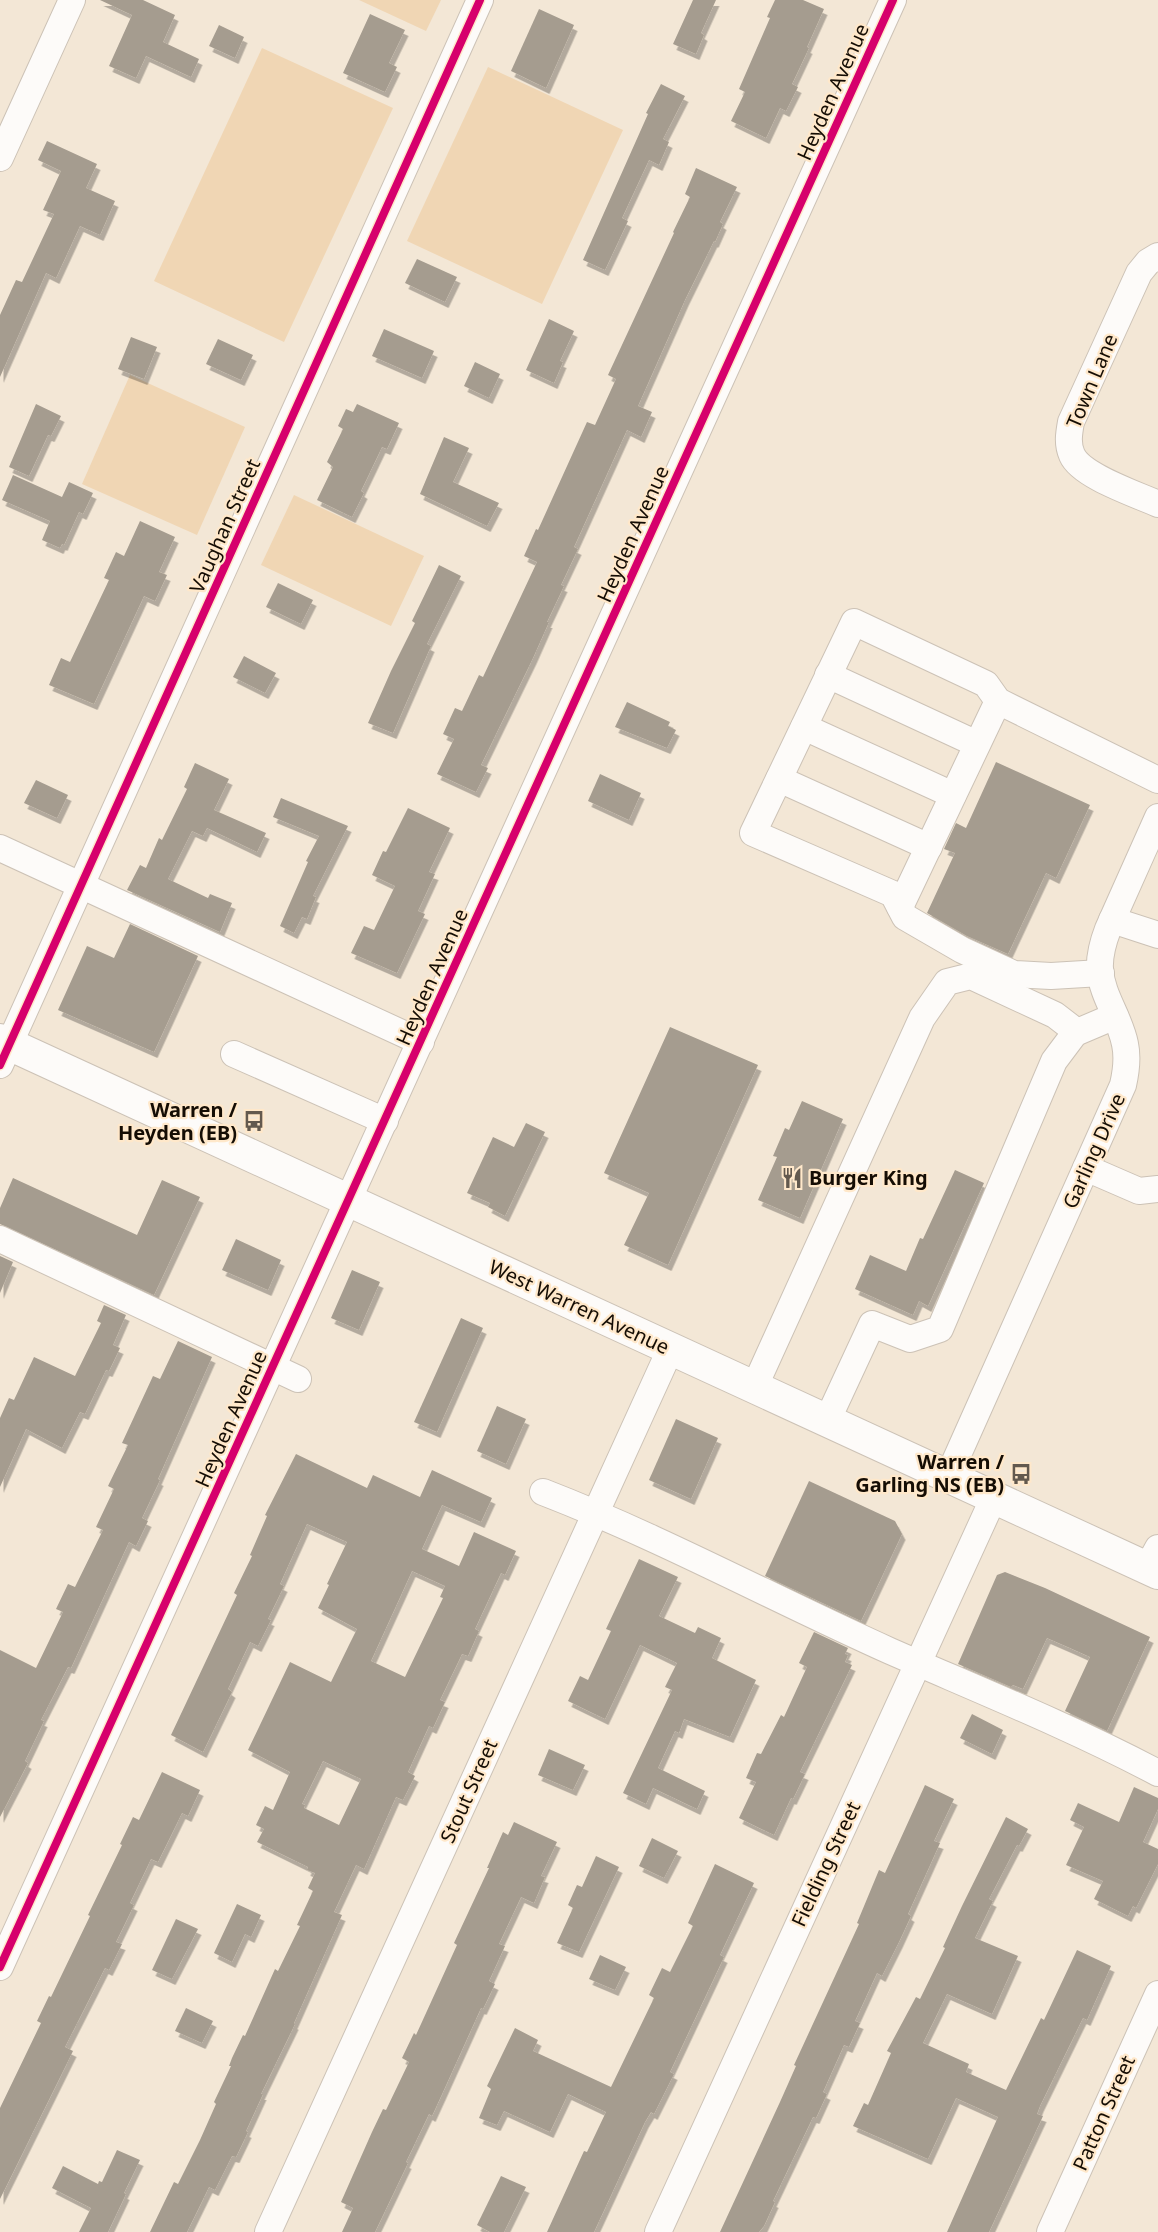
<svg xmlns="http://www.w3.org/2000/svg" width="1158" height="2232" viewBox="0 0 1158 2232" font-family="'Noto Sans',sans-serif">
<style>
.green{fill:#f0d6b4}
.building{fill:#a59c8f;fill-rule:evenodd;filter:url(#shadow)}
.lines{fill:none;stroke-linecap:round;stroke-linejoin:round}
.minor-casing{stroke:#ccc2b6;stroke-width:28}
.major-casing{stroke:#ccc2b6;stroke-width:34}
.minor{stroke:#fdfbf9;stroke-width:26}
.major{stroke:#fdfbf9;stroke-width:32}
.cycleway-casing{stroke:#ffe8ca;stroke-width:11}
.cycleway{stroke:#d6006c;stroke-width:8}
.labels{text-anchor:middle;stroke-width:4.5;stroke-linejoin:round;paint-order:stroke}
.street-label{font-size:20px;fill:#150d04;stroke:#ffe8ca}
.poi-label{font-size:20px;font-weight:bold;fill:#150d04;stroke:#ffe8ca;text-anchor:end}
</style>
<defs>
<filter id="shadow"><feDropShadow dx="3.5" dy="6" stdDeviation="0" flood-color="#0004"/></filter>
</defs>
<rect width="100%" height="100%" fill="#f3e7d6"/>
<!-- green -->
<g class="green">
<path d="M359,0h82l-15,31z"/>
<path d="M262,48l131,60 -109,234 -130,-61z"/>
<path d="M488,67l135,63 -81,174 -135,-63z"/>
<path d="M130,375l115,52 -48,108 -115,-51z"/>
<path d="M294,495l130,61 -33,70 -130,-61z"/>
</g>
<!-- building -->
<g class="building">
<path d="M100,0h43l32,15 -12,27 36,17 -8,18 -45,-21 -10,22 -27,-12 23,-51z"/>
<path d="M693,0h23l-15,33 3,2 -8,19 -23,-10z"/>
<path d="M775,0h28l21,9 -17,38 2,1 -17,36 6,3 -12,24 -6,-3 -14,30 -35,-17 14,-29 -6,-3 31,-71 -3,-1z"/>
<path d="M539,9l35,16 -28,63 -35,-17z"/>
<path d="M370,14l35,16 -16,33 8,4 -12,25 -42,-19z"/>
<path d="M219,25l25,12 -9,21 -26,-12z"/>
<path d="M661,84l24,12 -22,43 6,3 -10,23 -10,-5 -27,58 6,3 -23,49 -22,-10 65,-146 -2,-1z"/>
<path d="M47,141l50,23 -11,24 29,13 -15,34 -20,-9 -24,52 -10,-5 -46,104v-62l16,-35 6,2 32,-68 -11,-4 18,-39 -23,-11z"/>
<path d="M696,168l41,19 -17,35 3,2 -8,18 -1,-1 -29,59 -47,106 14,6 -11,25 -14,-7 -53,117 4,2 -17,36 3,1 -17,36h2l-16,36 -52,107 7,3 -12,24 -39,-18 17,-35 -11,-5 12,-26 7,3 17,-36 4,2 54,-115 -13,-6 12,-27 2,1 49,-108 8,3 21,-46 -8,-4 66,-142 -1,-1 17,-35 -5,-3z"/>
<path d="M417,259l40,18 -12,25 -40,-19z"/>
<path d="M549,319l25,12 -14,30 3,1 -9,21 -28,-13z"/>
<path d="M384,329l50,22 -12,27 -50,-22z"/>
<path d="M131,337l26,10 -13,32 -26,-10z"/>
<path d="M218,339l35,16 -12,25 -35,-16z"/>
<path d="M475,362l25,12 -11,24 -25,-12z"/>
<path d="M36,404l25,12 -10,20 -3,-1 -19,41 -20,-9z"/>
<path d="M357,404l42,19 -12,26 -5,-2 -21,44 3,2 -12,24 -35,-17 16,-33 -6,-5 16,-33 -5,-3 8,-17 7,3z"/>
<path d="M444,437l25,11 -16,34 46,21 -12,23 -67,-32z"/>
<path d="M13,475l49,22 7,-15 24,11 -10,21 -4,-2 -15,33 -2,-1 -2,4 -18,-8 8,-19 -48,-21z"/>
<path d="M140,521l35,16 -16,35 8,3 -12,26 -11,-5 -50,108 -45,-19 12,-27 9,4 39,-82 -5,-2 12,-26 8,4z"/>
<path d="M439,565l22,11 -34,68 4,2 -38,87 -25,-10 23,-52 24,-48 -3,-2z"/>
<path d="M278,583l35,17 -12,24 -35,-17z"/>
<path d="M244,656l32,17 -11,20 -32,-16z"/>
<path d="M627,702l43,20 -2,4 8,4 -9,18 -52,-21z"/>
<path d="M996,762l94,43 -34,73 -10,-5 -38,81 -41,-18 -40,-23 28,-60 -11,-4 12,-26 10,5z"/>
<path d="M195,763l34,16 -15,31 52,23 -9,19 -50,-24 -4,8 -11,-5 -24,48 40,19 2,-4 22,9 -12,29 -93,-42 13,-25 6,3 13,-30 3,2 25,-51 -3,-2z"/>
<path d="M600,774l41,19 -12,27 -41,-19z"/>
<path d="M36,780l32,15 -11,23 -33,-15z"/>
<path d="M281,798l67,28 -35,70 3,1 -9,22 -5,-2 -8,16 -14,-7 28,-64 -2,-1 13,-25 -46,-19z"/>
<path d="M408,808l42,20 -21,44 6,2 -17,37 7,3 -28,59 -46,-20 13,-27 10,4 21,-44 -23,-11 11,-24 3,1z"/>
<path d="M130,924l68,32 -44,96 -96,-42 29,-64 27,12z"/>
<path d="M670,1027l88,38 -90,200 -44,-20 25,-52 -45,-20z"/>
<path d="M802,1101l41,18 -43,99 -42,-18 19,-43 -4,-1 12,-28 4,2z"/>
<path d="M526,1123l19,9 -40,84 -17,-9 2,-4 -23,-10 26,-56 21,10z"/>
<path d="M955,1170l29,13 -56,123 -9,-5 -6,14 -58,-26 15,-34 36,16 14,-33 3,1z"/>
<path d="M13,1178l124,57 25,-55 38,17 -46,98 -154,-71v-16z"/>
<path d="M236,1239l45,21 -13,30 -46,-20z"/>
<path d="M0,1256l13,6 -13,31z"/>
<path d="M352,1270l28,12 -21,48 -28,-12z"/>
<path d="M104,1305l22,10 -13,30 7,3 -11,23 -3,-1 -21,44 -5,-2 -18,36 -36,-19 -26,58v-69l9,-20 5,2 20,-43 41,19 26,-53 -4,-2z"/>
<path d="M461,1318l22,10 -46,104 -23,-10z"/>
<path d="M178,1341l34,16 -54,122 2,1 -18,38 6,3 -12,25 -7,-4 -58,126 -3,-1 -27,53 3,1 -19,40 3,2 -28,54v-167l36,18 27,-56 -7,-3 12,-25 7,3 28,-57 -7,-3 18,-38 -6,-3 20,-41 -6,-2 31,-67 7,3z"/>
<path d="M497,1406l29,13 -20,45 -29,-13z"/>
<path d="M676,1419l42,19 -27,61 -42,-19z"/>
<path d="M296,1454l71,34 6,-13 47,22 12,-27 60,28 -11,24 -39,-17 -20,44 37,17 15,-34 42,19 -11,24 -4,-2 -26,56 4,2 -11,25 -6,-2 -22,46 5,2 -12,26 -4,-2 -21,46 7,4 -12,24 -7,-3 -32,72 -8,-4 -22,47 8,3 -48,108 1,1 -34,70h2l-17,37 2,1 -12,25 -4,-1 -17,34 -6,-3 -22,45h-37l24,-50 4,2 22,-44 16,-36 -2,-2 17,-36h-2l3,-8 11,-23 2,1 30,-67 3,2 22,-45 -3,-1 16,-34 -5,-3 7,-15 -8,-3 1,-3 -51,-25 7,-13 -8,-4 9,-19 8,4 17,-38 -42,-22 42,-88 41,20 18,-37 8,-16 -39,-21 11,-23 -2,-1 20,-42 -40,-18 -27,60 4,2 -16,33 3,1 -13,26 -8,-4 -22,47 4,3 -29,60 -32,-17 66,-140 -3,-2 18,-37 -2,-1 17,-39 -2,-1zM412,1571l33,15 -5,11 3,1 -38,79 -34,-16zM323,1761l38,18 -22,46 -35,-17 1,-3 -3,-1z"/>
<path d="M809,1481l86,40 7,13 -41,87 -96,-45z"/>
<path d="M639,1559l39,18 -19,39 36,17 3,-6 23,11 -9,20 44,22 -26,57 -46,-18 -5,14 -4,-2 -17,37 47,23 -8,18 -44,-21 -7,16 -23,-11 49,-103 -7,-3 12,-24 -37,-18 -35,74 -37,-18 12,-25 8,4 23,-49 -5,-2z"/>
<path d="M1005,1572l40,16 105,49 -43,94 -42,-20 25,-54 -20,-9 -23,-10 -24,51 -10,-4 -2,2 -53,-23 39,-89z"/>
<path d="M814,1632l34,16 -3,6 3,1 -3,7 7,3 -52,107 5,2 -12,25 -2,-1 -17,37 -35,-17 17,-36 -10,-4 11,-25 4,1 20,-39 3,2 23,-50 -8,-4z"/>
<path d="M972,1714l31,16 -11,24 -32,-16z"/>
<path d="M549,1749l36,16 -12,25 -35,-15z"/>
<path d="M162,1772l38,18 -12,26 -6,-3 -24,49 -7,-3 -21,44 4,2 -18,37 6,2 -13,26 -4,-2 -40,79 8,4 -73,148v-91l41,-85 -4,-2 12,-25 2,1 39,-81 -2,-1 34,-70 -2,-1 13,-27 6,3z"/>
<path d="M925,1785l29,14 -20,42 6,2 -32,71 3,2 -12,26 -17,34 -5,-3 -22,48 5,2 -11,24 -5,-2 -21,47 4,2 -11,24 -3,-1 -40,84 2,1 -11,24 -5,6h-39l60,-130 16,-36 -2,-1 65,-141 -2,-1 22,-53 6,3z"/>
<path d="M1134,1787l24,11v11l-15,33 15,7v15l-22,44 -3,-2 -5,10 -34,-17 9,-18 -37,-16 18,-38 -14,-7 8,-17 41,19z"/>
<path d="M1006,1817l22,12 -9,17 -2,-1 -28,54 4,2 -18,37 43,18 -26,58 -45,-20 -24,49 46,21 -3,8 40,18 35,-72 3,2 33,-70 34,16 -24,54 -4,-2 -3,6 -40,82 -3,8 6,2 -54,116h-42l51,-115 -42,-19 -28,61 -75,-33 11,-23 4,2 23,-52 -4,-2 29,-54 4,2 25,-51 -2,-1 19,-41z"/>
<path d="M514,1822l43,20 -16,34 4,1 -11,26 -13,-6 -22,47 6,2 -16,35 6,3 -12,25 -2,-1 -38,84 -11,24 -3,-2 -23,48 2,1 -33,69h-33l11,-24 -12,-6 31,-70 11,-23 3,1 23,-48 -7,-4 12,-25 2,2 41,-90 -3,-2 35,-75h-2l16,-36 5,3z"/>
<path d="M652,1838l26,13 -14,27 -25,-12z"/>
<path d="M596,1856l23,11 -40,85 -22,-9 16,-35 -5,-3 9,-20 5,2z"/>
<path d="M715,1864l39,19 -34,72 4,2 -54,115 4,2 -20,40 -3,-2 -6,10 -51,110h-47l37,-81 3,1 19,-40 -38,-18 -18,38 -46,-21 -7,14 -18,-7 12,-29 -4,-3 28,-58 23,12 -5,11 78,36 43,-89 -5,-3 13,-27 8,4 23,-46 -5,-3z"/>
<path d="M237,1904l24,11 -10,22 -6,-3 -13,28 -18,-9z"/>
<path d="M176,1919l22,10 -26,50 -20,-9z"/>
<path d="M600,1955l26,12 -11,23 -26,-11z"/>
<path d="M186,2008l27,13 -11,22 -27,-12z"/>
<path d="M117,2150l23,10 -16,33 2,1 -18,38h-29l12,-24 -39,-20 11,-22 35,18 1,-3 3,1z"/>
<path d="M501,2176l25,11 -22,45h-14l-13,-7z"/>
</g>
<g class="lines">
<defs>
<g id="minor">
<path d="M0,158l72,-158"/>
<path d="M1158,256l-10,6 -9,11 -68,149c-2,11 -4,22 1,33 9,21 64,39 86,49"/>
<path d="M828,675l149,69"/>
<path d="M804,727l149,68"/>
<path d="M779,779l150,68"/>
<path d="M0,848l421,194"/>
<path d="M900,907l98,-206"/>
<path d="M1112,920l46,15"/>
<path d="M1101,973l-50,3 -37,-2 -52,-24 -57,-33 -12,-23 -140,-61 101,-211 132,62 12,17 160,79"/>
<path d="M234,1054l151,67"/>
<path d="M0,1065l480,-1065"/>
<path d="M1086,1168l53,23 19,-2"/>
<path d="M0,1239l298,140"/>
<path d="M754,1388l168,-370 25,-36 24,-6 84,39 22,17"/>
<path d="M827,1421l45,-97 38,15 30,-10 114,-268 21,-28 40,-17"/>
<path d="M948,1477l175,-392c3,-13 5,-27 2,-41 -5,-26 -23,-48 -25,-74 -1,-15 3,-28 8,-41l50,-112"/>
<path d="M543,1492c119,46 231,107 347,159 89,39 181,76 268,122"/>
<path d="M1147,1568l11,-20"/>
<path d="M0,1967l893,-1967"/>
<path d="M268,2232l402,-882"/>
<path d="M658,2232l336,-735"/>
<path d="M1050,2232l108,-238"/>
</g>
<path id="major" d="M0,1040l1158,533"/>
</defs>
<!-- minor casing -->
<use href="#minor" class="minor-casing"/>
<!-- major casing -->
<use href="#major" class="major-casing"/>
<!-- minor -->
<use href="#minor" class="minor"/>
<!-- major -->
<use href="#major" class="major"/>
<defs>
<g id="cycleway">
<path d="M0,1065l480,-1065"/>
<path d="M0,1967l893,-1967"/>
</g>
</defs>
<!-- cycleway casing -->
<use href="#cycleway" class="cycleway-casing"/>
<!-- cycleway -->
<use href="#cycleway" class="cycleway"/>
</g>
<!-- icons -->
<defs>
<symbol id="bus-bare" viewBox="-9 -9 18 18"><path d="M-5-6H5V4H4V6H2V4H-2V6H-4V4H-5ZM-3.5-4V0h7V-4ZM-3.5 1.2v1.5H-2V1.2ZM2 1.2v1.5H3.5V1.2Z" fill="#63594e" stroke="#ffe8ca" stroke-width="2.5" paint-order="stroke"/></symbol>
<symbol id="restaurant-bare" viewBox="-9 -9 18 18"><path d="M-5-6h1v4h1v-4h1v4h1v-4h1v5L-1.5 .5V6h-2V.5L-5-1ZM5-6V6H3V1.5H1.5Q1.5-4 5-6Z" fill="#63594e" stroke="#ffe8ca" stroke-width="2.5" paint-order="stroke"/></symbol>
</defs>
<g fill-rule="evenodd">
<use href="#bus-bare" x="239" y="1106" width="30" height="30"/>
<use href="#restaurant-bare" x="777" y="1163" width="30" height="30"/>
<use href="#bus-bare" x="1006" y="1459" width="30" height="30"/>
</g>
<g class="labels">
<!-- street labels -->
<g class="street-label">
<text transform="translate(833 92) rotate(-66)" y="7">Heyden Avenue</text>
<text transform="translate(1092 381) rotate(-67)" y="7">Town Lane</text>
<text transform="translate(225 526) rotate(-66)" y="7">Vaughan Street</text>
<text transform="translate(633 534) rotate(-66)" y="7">Heyden Avenue</text>
<text transform="translate(432 977) rotate(-66)" y="7">Heyden Avenue</text>
<text transform="translate(1094 1151) rotate(-66)" y="7">Garling Drive</text>
<text transform="translate(579 1307) rotate(25)" y="7">West Warren Avenue</text>
<text transform="translate(231 1419) rotate(-66)" y="7">Heyden Avenue</text>
<text transform="translate(469 1791) rotate(-66)" y="7">Stout Street</text>
<text transform="translate(826 1864) rotate(-65)" y="7">Fielding Street</text>
<text transform="translate(1104 2113) rotate(-66)" y="7">Patton Street</text>
</g>
<!-- poi labels -->
<g class="poi-label">
<text x="237" y="1117">Warren /<tspan x="237" dy="23">Heyden (EB)</tspan></text>
<text x="809" y="1185" text-anchor="start">Burger King</text>
<text x="1004" y="1469">Warren /<tspan x="1004" dy="23">Garling NS (EB)</tspan></text>
</g>
</g>
</svg>
